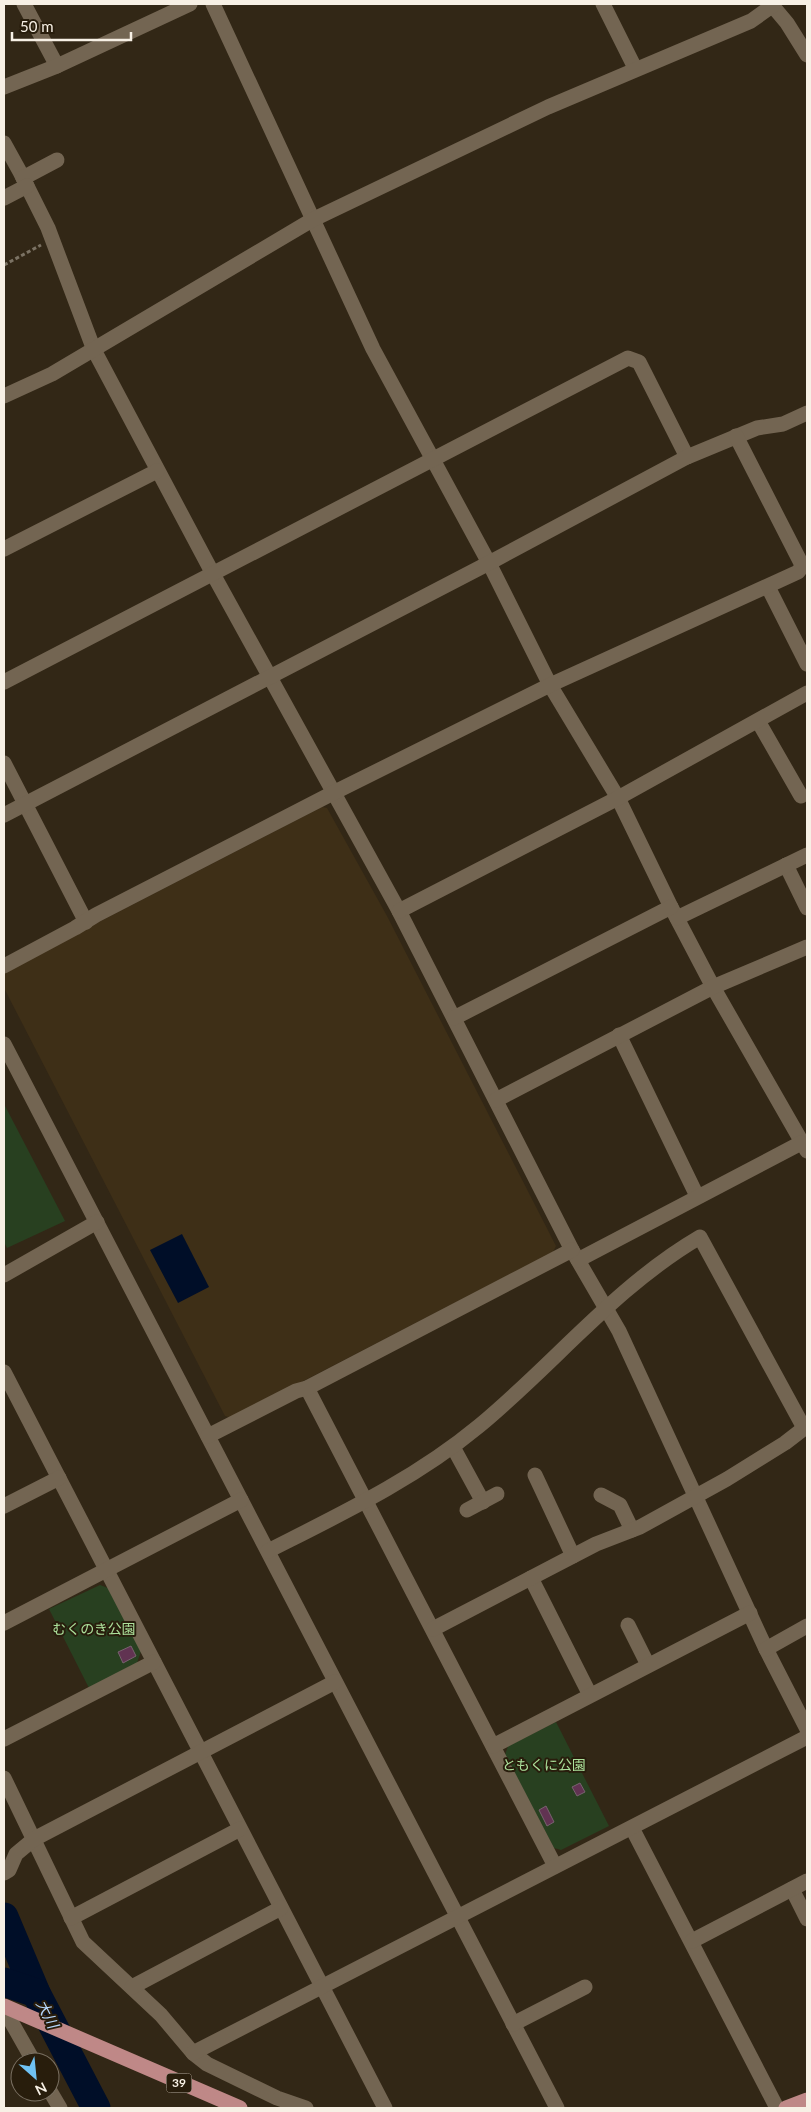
<svg xmlns="http://www.w3.org/2000/svg" width="811" height="2112" viewBox="0 0 811 2112" font-family="Lato,'Noto Sans JP',sans-serif">
<style>
.built{fill:#3e2f17}
.green{fill:#284020}
.water{fill:#000e28}
.lines{fill:none;stroke-linecap:round;stroke-linejoin:round}
.river{stroke:#000e28;stroke-width:29}
.building{fill:#613352;stroke:#78626f}
.path{stroke:#7b7263;stroke-width:3;stroke-dasharray:4 2.5;stroke-linecap:butt}
.minor{stroke:#736552;stroke-width:15}
.major{stroke:#bf8887;stroke-width:15}
.labels{text-anchor:middle;stroke-width:4;stroke-linejoin:round;paint-order:stroke}
.shield{fill:#281d0c;stroke:#b9b1a4;stroke-width:1}
.shield-label{font-size:12px;font-weight:bold;fill:#f7f0e5}
.park-label{font-size:14px;fill:#ace09b;stroke:#281d0c}
.water-label{font-size:15px;font-style:italic;fill:#b5d7fd;stroke:#281d0c}
</style>
<rect width="100%" height="100%" fill="#322716"/>
<!-- built -->
<path class="built" d="M322,807l5,1 60,108 169,330 -3,6 -321,166 -7,-2 -221,-428v-17z"/>
<!-- green -->
<g class="green">
<path d="M4,1104l61,117 -58,27 -3,-6z"/>
<path d="M100,1585l8,3 33,63 -4,12 -48,25 -40,-79z"/>
<path d="M556,1722l53,104 -48,24 -7,-2 -49,-93 3,-9z"/>
</g>
<!-- water -->
<path class="water" d="M182,1234l27,53 -31,16 -28,-53z"/>
<g class="lines">
<!-- river -->
<g class="river">
<path d="M4,1917l32,76 60,115"/>
<path d="M4,1982l32,11"/>
</g>
</g>
<!-- building -->
<g class="building">
<path d="M131,1646l5,10 -13,7 -5,-11z"/>
<path d="M580,1783l5,9 -8,4 -5,-9z"/>
<path d="M546,1806l8,16 -7,4 -8,-16z"/>
</g>
<g class="lines">
<!-- path -->
<path class="path" d="M4,265l37,-20"/>
<!-- minor -->
<g class="minor">
<path d="M24,4l33,62"/>
<path d="M213,4l160,345 116,214 61,122 68,113 53,109 42,80 94,164"/>
<path d="M603,4l32,64"/>
<path d="M771,4l16,19 20,32"/>
<path d="M4,87l53,-21 133,-62"/>
<path d="M4,143l16,29 28,56 46,122 119,224 186,337 173,339 47,81 147,318 41,80"/>
<path d="M23,178l34,-18"/>
<path d="M4,198l23,-12"/>
<path d="M4,396l48,-22 260,-154 236,-113 203,-86 21,-15"/>
<path d="M4,549l153,-78"/>
<path d="M768,587l39,77"/>
<path d="M4,682l624,-324 11,4 48,95"/>
<path d="M758,721l43,75"/>
<path d="M4,763l82,159"/>
<path d="M4,815l485,-252 198,-106 70,-29 26,-4 24,-11"/>
<path d="M786,865l21,43"/>
<path d="M399,911l219,-113 189,-105"/>
<path d="M677,918l130,-63"/>
<path d="M4,966l71,-38 21,-13 237,-122 217,-108 248,-113 3,-4v-5l-65,-127"/>
<path d="M454,1018l217,-111"/>
<path d="M619,1035l78,161"/>
<path d="M4,1044l553,1064"/>
<path d="M496,1100l217,-113 94,-40"/>
<path d="M578,1260l223,-117"/>
<path d="M4,1275l93,-53"/>
<path d="M4,1372l381,736"/>
<path d="M307,1388l248,478"/>
<path d="M208,1436l88,-45 11,-3 265,-138"/>
<path d="M453,1447l30,55"/>
<path d="M535,1475l38,81"/>
<path d="M601,1495l19,10 12,25"/>
<path d="M4,1506l55,-28"/>
<path d="M467,1510l30,-16"/>
<path d="M268,1551c73,-37 147,-72 211,-125 74,-61 137,-140 221,-189l104,191"/>
<path d="M531,1578l59,117"/>
<path d="M4,1623l237,-123"/>
<path d="M628,1625l20,40"/>
<path d="M433,1629l163,-85 44,-17 87,-48 58,-36 22,-17"/>
<path d="M766,1649l41,-23"/>
<path d="M4,1739l150,-77"/>
<path d="M493,1746l257,-133"/>
<path d="M4,1778l79,164 78,73 32,38 14,11 70,34 29,10"/>
<path d="M632,1828l145,280"/>
<path d="M4,1873l5,-3 7,-16 18,-15 301,-157"/>
<path d="M792,1889l15,30"/>
<path d="M71,1918l169,-89"/>
<path d="M692,1941l115,-60"/>
<path d="M132,1987l149,-79"/>
<path d="M4,2009l30,53"/>
<path d="M513,2024l72,-37"/>
<path d="M193,2053l614,-316"/>
<path d="M50,2091l10,17"/>
</g>
<!-- major -->
<g class="major">
<path d="M4,2006l236,102"/>
<path d="M786,2108l21,-8"/>
</g>
</g>
<g class="labels">
<!-- shield labels -->
<rect class="shield" x="166.5" y="2073.5" width="25" height="19" rx="4"/>
<g class="shield-label">
<text x="179" y="2087">39</text>
</g>
<!-- park labels -->
<g class="park-label">
<text x="94" y="1634">むくのき公園</text>
<text x="544" y="1770">ともくに公園</text>
</g>
<!-- water labels -->
<g class="water-label">
<text transform="translate(47 2014) rotate(63)" y="5">大川</text>
</g>
</g>
<!-- border -->
<rect width="811" height="2112" fill="none" stroke="#f7f0e5" stroke-width="10"/>
<!-- north arrow -->
<g transform="translate(35 2077) rotate(153)"><circle r="24" fill="#281d0c" stroke="#7b7163"/>
<path d="M0-4L9 19L0 12L-9 19Z" fill="#6fc2f4"/>
<text y="-8" font-size="14" font-weight="bold" text-anchor="middle" fill="#f7f0e5">N</text>
</g>
<!-- scale -->
<path d="M12 32v8h119v-8" fill="none" stroke="#f7f0e5" stroke-width="2.5"/>
<text x="20" y="32" font-size="15" fill="#f7f0e5" stroke="#281d0c" stroke-width="4" paint-order="stroke">50 m</text>
</svg>
